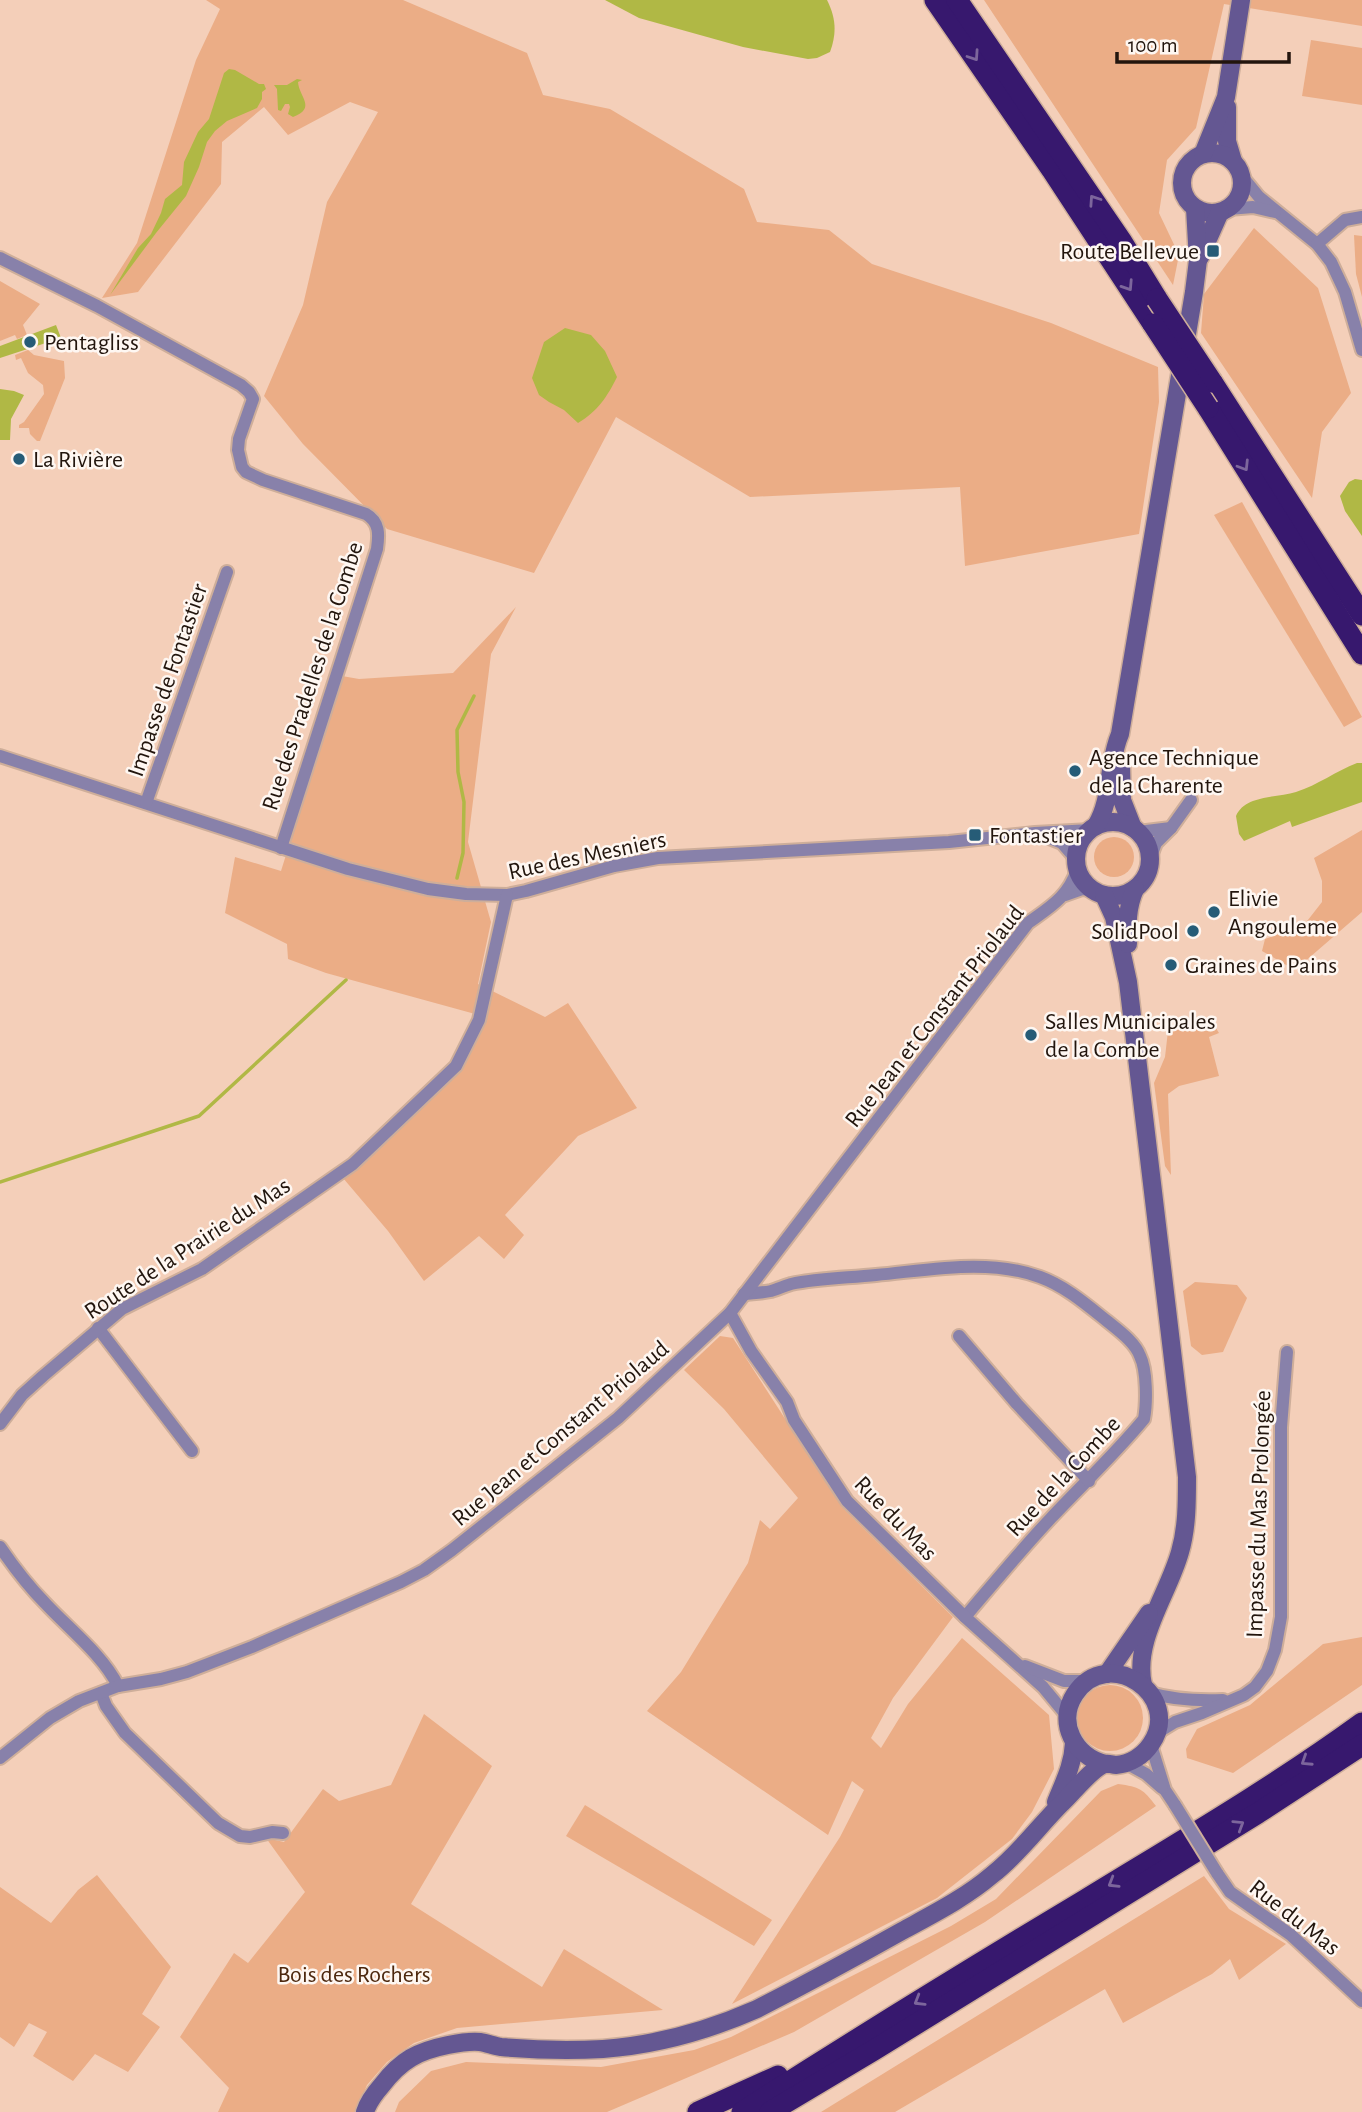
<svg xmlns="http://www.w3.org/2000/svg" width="1362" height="2112" viewBox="0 0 1362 2112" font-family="'Alegreya Sans',sans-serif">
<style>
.green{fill:#ebad86}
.water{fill:#b0b845}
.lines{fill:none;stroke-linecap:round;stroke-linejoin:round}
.stream{stroke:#b0b845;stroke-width:3.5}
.street-casing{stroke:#ceae9a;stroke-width:16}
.secondary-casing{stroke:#ceae9a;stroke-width:21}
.highway-casing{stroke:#ceae9a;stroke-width:24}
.street{stroke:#8881aa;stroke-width:12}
.secondary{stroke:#645792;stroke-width:18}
.highway{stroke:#37186e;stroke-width:21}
.street-bridge-casing{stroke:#ceae9a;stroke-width:16;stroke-linecap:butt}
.highway-bridge-casing{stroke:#ceae9a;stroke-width:24;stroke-linecap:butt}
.street-bridge{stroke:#8881aa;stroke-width:12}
.highway-bridge{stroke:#37186e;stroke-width:21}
.oneway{stroke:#7d669c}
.poi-dot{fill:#265c77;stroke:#fef7f2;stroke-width:2.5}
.labels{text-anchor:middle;stroke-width:5;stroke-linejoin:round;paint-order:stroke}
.poi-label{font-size:24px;fill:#22150d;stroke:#fef7f2;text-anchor:start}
.street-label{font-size:24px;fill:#22150d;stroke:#fef7f2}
.park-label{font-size:24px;fill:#4c270d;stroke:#fef7f2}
</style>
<rect width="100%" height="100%" fill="#f4cfb9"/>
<!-- green -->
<g class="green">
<path d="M206,0h197l124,53 16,42 67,14 134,80 13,33 72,8 43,34 179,59 107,44 1,35 -20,132 -174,32 -5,-79 -210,10 -134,-80 -82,156 -147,-44 -84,-85 -39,-48 39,-91 24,-103 51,-90 -28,-10 -62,33 -24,-28 -42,35 -1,42 -83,108 -36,6 35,-55 59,-183 24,-51z"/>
<path d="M984,0h378v26l-138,-22 -28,124 -29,32 -8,53 20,42 -6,30z"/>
<path d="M1311,40l51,8v57l-60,-9z"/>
<path d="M1254,228l64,60 33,105 -29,39 -10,66 -111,-165 3,-39z"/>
<path d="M1354,235l8,1v61l-6,-23z"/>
<path d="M0,281l40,23 -17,21 4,10 -10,4 -2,-4 -15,6z"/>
<path d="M28,350l6,5 30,6 1,17 -25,63h-3l-7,-7 -1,-6h-10v-3l5,-3 20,-28 -1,-9 -15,-12 -7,-15 -5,2 -1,-5z"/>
<path d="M1242,502l120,215 -18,10 -130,-212z"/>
<path d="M516,607l-25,47 -23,188 23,80 -13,62 67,33 23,-14 69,105 -59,28 -73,79 19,20 -20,24 -25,-23 -55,45 -36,-50 -45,-53 114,-104 25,-45 4,-12 -160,-44 -38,-14 -1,-15 -62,-31 10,-56 46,14 61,-195 17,3 94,-6z"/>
<path d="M1362,830v82l-67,58 -33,-19 3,-12 39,-14 18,-23v-21l-8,-23z"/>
<circle cx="1114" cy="857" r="20"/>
<path d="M1212,1022l7,11 -10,4 10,39 -40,10 -11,8 3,81 -6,-9 -11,-83 11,-26 3,-26z"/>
<path d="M1195,1282l42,3 10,13 -24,54 -21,3 -11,-9 -8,-55z"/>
<path d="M720,1336l13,2 109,169 111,110 -60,81 -22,40 10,10 27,-44 54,-66 87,77 5,54 -22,43 -20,27 -75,59 -205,106 108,-167 24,-47 -12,-9 -24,54 -181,-124 34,-39 67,-109 12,-43 10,9 28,-31 -74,-89 -40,-39z"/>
<path d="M1362,1637v48l-129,88 -46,-15 -1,-9 11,-20 53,-24 73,-61z"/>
<circle cx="1110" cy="1718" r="33"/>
<path d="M424,1714l68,52 -81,138 131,83 22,-38 99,61 -206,18 -43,15 -27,19 -20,23 -11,27h-138l11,-24 -49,-51 54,-84 14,10 57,-71 -39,-54 18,4 39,-53 16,12 52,-16z"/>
<path d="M1118,1784c22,3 25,5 38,22l-171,116 -191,110 -187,80h-212l4,-10 32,-31 35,-9 135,5 93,-17 37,-13 220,-111 45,-27 105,-108z"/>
<path d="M585,1805l187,115 -18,26 -188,-110z"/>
<path d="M97,1875l74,92 -29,47 18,13 -32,45 -33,-18 -22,27 -40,-25 14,-24 -18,-9 -15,24 -14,-10v-150l51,36 27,-33z"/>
<path d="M1204,1876l25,33 57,35 -47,36 -9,-21 -18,15 -89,49 -18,-34 -210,123h-74z"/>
</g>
<!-- water -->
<g class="water">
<path d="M605,0h222c9,18 10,33 3,52l-13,6 -9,1 -65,-12 -104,-29z"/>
<path d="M229,69l6,1 24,14h5l2,5 -4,3v7l-5,9 -30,13 -12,10 -8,11 -8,25 -13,29 -30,37 -46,62 28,-47 13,-14 10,-21 4,-14 17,-14 2,-23 14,-30 11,-13 15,-46z"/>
<path d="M297,79l5,1 -4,2c1,15 19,26 -5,35l-5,-3 2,-7 -1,-3h-4l-4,7 -3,-1 -1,-21 -3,-4h13z"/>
<path d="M56,325l5,13 -61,20v-12z"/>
<path d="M565,328l26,7 14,16 12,26c-10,20 -19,34 -39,46l-14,-13 -15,-8 -10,-7 -7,-17 12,-36z"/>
<path d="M0,389l14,2 10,4 -13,24 -1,21h-10z"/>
<path d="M1355,479l7,1v56l-17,-25 -5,-15 9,-14z"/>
<path d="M1357,763h5v39l-70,25 -2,-6 -46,20 -5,-7 -3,-18c9,-21 41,-18 60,-24 22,-7 40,-21 61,-29z"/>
</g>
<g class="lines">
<!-- stream -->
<g class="stream">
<path d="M457,878l6,-25 1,-51 -6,-30 -1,-42 17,-34"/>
<path d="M0,1182l199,-66 147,-136"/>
</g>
<defs>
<g id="street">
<path d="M1241,175l18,22 58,47 14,18 14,30 17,58"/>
<path d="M1228,209l25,-2 22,5"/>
<path d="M1317,244l28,-24 17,-3"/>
<path d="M0,258l97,48 144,79 8,7 4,7 -14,40 -1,11 4,17 4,5 17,8 103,34c14,8 13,21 11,35l-96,299"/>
<path d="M0,756l348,113 80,20 38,5 41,1 19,-4 88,-25 44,-8 291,-16 86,-9 56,-3"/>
<path d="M146,803l81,-231"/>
<path d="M1138,832l33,-4"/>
<path d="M1042,835l20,8 14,16"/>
<path d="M1149,861l7,-18 15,-15 20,-28"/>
<path d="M1065,895l17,-6 10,1"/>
<path d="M744,1294c9,-1 18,-1 27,-3 7,-2 13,-5 20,-7 28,-6 57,-6 85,-9 54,-5 112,-17 164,2 25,9 47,28 67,44 11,9 28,21 33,35 7,14 7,47 4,63 -29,35 -62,66 -93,99 -30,32 -58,66 -86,99"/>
<path d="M730,1313l21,38 36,51 7,18 53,81 118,116 78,70 24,29"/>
<path d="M98,1328l94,123"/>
<path d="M959,1336l58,68 72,77"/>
<path d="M0,1424l22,-29 21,-19 79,-67 80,-40 151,-105 103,-98 23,-46 28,-125"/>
<path d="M0,1547c13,19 28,39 45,56 23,25 58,52 73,83"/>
<path d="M1025,1666l39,15h24"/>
<path d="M101,1693l5,13 19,27 93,90 22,13 10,1 22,-5 11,1"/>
<path d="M1150,1693c24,7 48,8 73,7"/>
<path d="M1157,1733l18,-11 27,-9 42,-18 11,-8 12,-16 8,-21 6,-33v-190l6,-75"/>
<path d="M1151,1745l14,45 10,15"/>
<path d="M0,1758l50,-40 29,-17 39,-15 43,-7 26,-7 65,-25 149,-65 23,-12 28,-20 166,-132 112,-105 298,-390c22,-16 40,-26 49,-53"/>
<path d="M1126,1763l20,11 16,14"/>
<path d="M1217,1873l13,19 61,43 71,66"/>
</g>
<g id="secondary">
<path d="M1227,107v34l6,20"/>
<circle cx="1212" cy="183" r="30"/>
<path d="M1203,154l23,-57 15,-97"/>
<path d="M1200,257l20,-45"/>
<path d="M1121,766l1,34 11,28"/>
<circle cx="1113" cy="859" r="37"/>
<path d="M1096,826c17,-28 11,-62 24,-92l74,-442 4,-32 -3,-52"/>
<path d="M1104,895l10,22 14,65 59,495c0,25 0,51 -7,75 -12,43 -47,88 -37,133"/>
<path d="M1128,944c-1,-19 -1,-37 7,-55"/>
<path d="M1107,1674l42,-61"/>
<path d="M1056,1802c8,-20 17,-37 18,-59"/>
<path d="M365,2112c3,-10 10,-19 17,-27 19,-25 36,-34 66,-40 10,-2 22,-4 32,-3 7,1 14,4 21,5 33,3 68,4 102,2 54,-4 104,-18 154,-40 49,-25 97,-51 145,-78 31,-17 63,-33 90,-56 27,-21 46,-48 70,-72 10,-9 31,-36 43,-39 4,-1 7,1 11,1 14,-1 27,-9 35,-21 33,-48 -43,-100 -76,-50 -19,29 0,62 30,70"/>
</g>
<g id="highway">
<path d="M935,0l117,170 101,154"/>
<path d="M957,0l165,242 35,57"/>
<path d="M1212,382l150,233"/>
<path d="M1208,408l154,246"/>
<path d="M698,2112l80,-36"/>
<path d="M742,2112c114,-73 228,-143 343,-212 93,-57 189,-113 277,-177"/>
<path d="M770,2112l104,-62 384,-237 104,-68"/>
</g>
</defs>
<!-- street casing -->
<use href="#street" class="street-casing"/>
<!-- secondary casing -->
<use href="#secondary" class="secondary-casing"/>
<!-- highway casing -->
<use href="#highway" class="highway-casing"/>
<!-- street -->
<use href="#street" class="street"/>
<!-- secondary -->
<use href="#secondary" class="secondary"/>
<!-- highway -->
<use href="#highway" class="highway"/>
<defs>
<path id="street-bridge" d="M1175,1805l42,68"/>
<g id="highway-bridge">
<path d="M1157,299l55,83"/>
<path d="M1153,324l55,84"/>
</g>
</defs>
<!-- street-bridge casing -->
<use href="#street-bridge" class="street-bridge-casing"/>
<!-- highway-bridge casing -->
<use href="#highway-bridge" class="highway-bridge-casing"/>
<!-- street-bridge -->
<use href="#street-bridge" class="street-bridge"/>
<!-- highway-bridge -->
<use href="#highway-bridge" class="highway-bridge"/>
</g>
<!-- one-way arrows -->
<defs><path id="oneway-chevron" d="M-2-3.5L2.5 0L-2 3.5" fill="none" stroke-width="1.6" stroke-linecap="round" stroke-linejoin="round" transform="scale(1.75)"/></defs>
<g class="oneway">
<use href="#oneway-chevron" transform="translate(974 56) rotate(56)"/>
<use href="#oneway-chevron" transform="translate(1094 200) rotate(-124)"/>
<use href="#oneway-chevron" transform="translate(1128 286) rotate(57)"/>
<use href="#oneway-chevron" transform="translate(1244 466) rotate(58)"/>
<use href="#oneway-chevron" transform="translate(1306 1761) rotate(147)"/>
<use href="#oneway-chevron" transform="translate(1239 1825) rotate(-32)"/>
<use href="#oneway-chevron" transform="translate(1113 1883) rotate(149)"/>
<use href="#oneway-chevron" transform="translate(919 2001) rotate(149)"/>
</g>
<!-- markers -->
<g class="poi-dot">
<rect x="1206" y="244" width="14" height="14" rx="3.5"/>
<circle cx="30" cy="342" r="7"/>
<circle cx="19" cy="459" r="7"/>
<circle cx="1075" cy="771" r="7"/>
<rect x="968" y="828" width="14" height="14" rx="3.5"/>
<circle cx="1214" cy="912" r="7"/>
<circle cx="1193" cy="931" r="7"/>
<circle cx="1171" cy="965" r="7"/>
<circle cx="1031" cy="1035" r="7"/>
</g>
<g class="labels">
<!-- poi labels -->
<g class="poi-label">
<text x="1199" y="259" text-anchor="end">Route Bellevue</text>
<text x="44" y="350">Pentagliss</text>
<text x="33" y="467">La Rivière</text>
<text x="1089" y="765">Agence Technique<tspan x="1089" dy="28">de la Charente</tspan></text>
<text x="989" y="843">Fontastier</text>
<text x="1228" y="906">Elivie<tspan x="1228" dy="28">Angouleme</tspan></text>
<text x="1179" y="939" text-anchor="end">SolidPool</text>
<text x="1185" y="973">Graines de Pains</text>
<text x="1045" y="1029">Salles Municipales<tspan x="1045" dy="28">de la Combe</tspan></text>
</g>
<!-- street labels -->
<g class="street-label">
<text transform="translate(312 676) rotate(-72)" y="8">Rue des Pradelles de la Combe</text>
<text transform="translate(167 680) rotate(-71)" y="8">Impasse de Fontastier</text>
<text transform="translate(587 855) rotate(-12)" y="8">Rue des Mesniers</text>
<text transform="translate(934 1016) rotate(-52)" y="8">Rue Jean et Constant Priolaud</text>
<text transform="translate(187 1248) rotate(-33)" y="8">Route de la Prairie du Mas</text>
<text transform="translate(560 1433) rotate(-40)" y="8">Rue Jean et Constant Priolaud</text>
<text transform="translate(1063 1476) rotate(-47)" y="8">Rue de la Combe</text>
<text transform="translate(1258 1514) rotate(-88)" y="8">Impasse du Mas Prolongée</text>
<text transform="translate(896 1518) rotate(46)" y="8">Rue du Mas</text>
<text transform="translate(1295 1917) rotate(38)" y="8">Rue du Mas</text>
</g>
<!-- park labels -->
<g class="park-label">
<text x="354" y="1982">Bois des Rochers</text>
</g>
</g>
<!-- scale -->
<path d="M1117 52v10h172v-10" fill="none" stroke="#22150d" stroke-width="3.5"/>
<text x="1128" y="52" font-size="21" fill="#22150d" stroke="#fef7f2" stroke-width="5" paint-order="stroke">100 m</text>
</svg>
